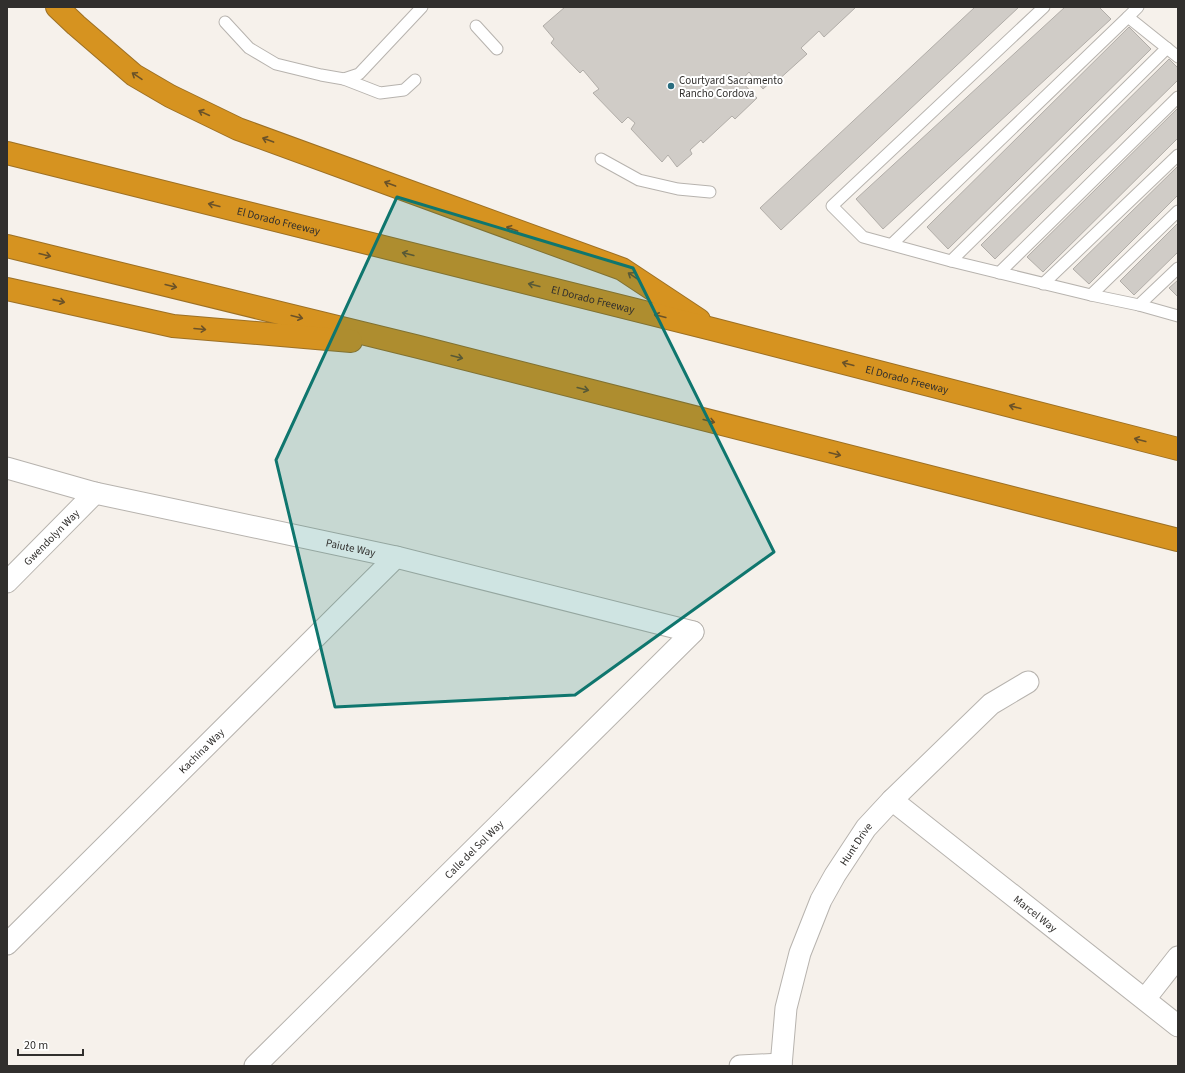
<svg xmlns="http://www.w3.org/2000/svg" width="1185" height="1073" viewBox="0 0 1185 1073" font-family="'Source Sans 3',sans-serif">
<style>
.building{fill:#d0ccc7;stroke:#b1ada8}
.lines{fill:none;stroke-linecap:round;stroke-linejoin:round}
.service-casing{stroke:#b7b3ae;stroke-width:13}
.minor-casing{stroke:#b7b3ae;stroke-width:23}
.motorway-casing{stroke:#9c7025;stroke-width:24}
.service{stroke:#fff;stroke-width:11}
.minor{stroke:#fff;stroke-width:21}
.motorway{stroke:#d69320;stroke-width:22}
.oneway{stroke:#6b5228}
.marked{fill:#0f766e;fill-opacity:0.2;stroke:#0f766e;stroke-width:3;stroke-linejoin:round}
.poi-dot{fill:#2a6d7f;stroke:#fff;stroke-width:1.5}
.labels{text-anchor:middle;stroke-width:4;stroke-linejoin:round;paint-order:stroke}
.poi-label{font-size:11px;fill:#312f2d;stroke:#fff;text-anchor:start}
.street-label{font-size:11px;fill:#312f2d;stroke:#fff}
</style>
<rect width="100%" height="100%" fill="#f6f1eb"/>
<!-- building -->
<g class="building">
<path d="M565,7h291l-32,30 -5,-6 -18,17 6,6 -31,28 -3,-2 -10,9 -14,-17 -8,9 16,17 -22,21 -3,-3 -29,27 -2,-3 -11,10 2,4 -15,13 -9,-12 -6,7 -31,-33 4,-6 -7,-6 -6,6 -29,-30 6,-4 -16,-19 -3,3 -29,-30 3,-4 -11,-13z"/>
<path d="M975,7h44l-238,223 -21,-22z"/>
<path d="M1065,7h34l12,12 -228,210 -27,-30z"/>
<path d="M1129,27l22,22 -203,200 -21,-22z"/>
<path d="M1169,59l9,9v12l-183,179 -14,-14z"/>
<path d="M1178,108v30l-135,134 -16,-15z"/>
<path d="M1178,166v29l-89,89 -16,-15z"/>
<path d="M1178,223v29l-44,43 -14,-14z"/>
<path d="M1178,280v17l-9,-9z"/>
</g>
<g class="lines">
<defs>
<g id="service">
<path d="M1044,7l-212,199 31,31 88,24 140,34 48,10 39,11"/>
<path d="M1138,7l-10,10 50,40"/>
<path d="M225,22l24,26 27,16 45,11 23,4 15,-5 63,-67"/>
<path d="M476,26l21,23"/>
<path d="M344,79l36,14 24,-3 11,-10"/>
<path d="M601,159l38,21 39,9 32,3"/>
<path d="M892,244l236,-227"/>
<path d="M951,261l216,-213"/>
<path d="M999,273l179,-176"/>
<path d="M1043,284l135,-129"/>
<path d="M1091,295l87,-84"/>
<path d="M1139,305l39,-37"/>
</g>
<g id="minor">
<path id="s1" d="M7,468l88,25 301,64 297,75"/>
<path id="s2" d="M7,582l88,-89"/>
<path id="s3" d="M892,800l286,226"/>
<path id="s4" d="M7,944l389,-387"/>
<path d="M1145,999l33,-42"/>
<path id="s5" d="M255,1066l438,-434"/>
<path d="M740,1066l41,-2"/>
<path id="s6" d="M781,1066l5,-58 14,-55 21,-53 14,-25 31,-47 26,-28 99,-96 37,-22"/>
</g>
<g id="motorway">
<path d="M57,7l19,18 58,50 36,21 68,33 384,140 77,51"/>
<path id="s7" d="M7,153l705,176 466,120"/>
<path d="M7,246l412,101 759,193"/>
<path d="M7,289l166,37 178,15"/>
</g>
</defs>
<!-- service casing -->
<use href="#service" class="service-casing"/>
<!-- minor casing -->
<use href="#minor" class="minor-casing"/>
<!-- motorway casing -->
<use href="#motorway" class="motorway-casing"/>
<!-- service -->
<use href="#service" class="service"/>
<!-- minor -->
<use href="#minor" class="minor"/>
<!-- motorway -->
<use href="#motorway" class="motorway"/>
</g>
<!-- one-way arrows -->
<defs><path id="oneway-shaft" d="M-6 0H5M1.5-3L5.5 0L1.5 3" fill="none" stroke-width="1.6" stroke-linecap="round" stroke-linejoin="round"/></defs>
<g class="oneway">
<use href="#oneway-shaft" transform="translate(137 76) rotate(-146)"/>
<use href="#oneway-shaft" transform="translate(204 113) rotate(-155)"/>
<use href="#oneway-shaft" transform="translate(268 140) rotate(-160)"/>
<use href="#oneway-shaft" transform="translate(390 184) rotate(-160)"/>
<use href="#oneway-shaft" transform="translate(214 205) rotate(-166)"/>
<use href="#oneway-shaft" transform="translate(512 229) rotate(-160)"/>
<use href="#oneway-shaft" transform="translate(408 254) rotate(-166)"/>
<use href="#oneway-shaft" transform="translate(45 255) rotate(14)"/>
<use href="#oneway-shaft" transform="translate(633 276) rotate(-146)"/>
<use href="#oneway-shaft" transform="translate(534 285) rotate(-166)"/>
<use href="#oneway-shaft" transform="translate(171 286) rotate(14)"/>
<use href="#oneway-shaft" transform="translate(59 301) rotate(13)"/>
<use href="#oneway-shaft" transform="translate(660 316) rotate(-166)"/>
<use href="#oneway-shaft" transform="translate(297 317) rotate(14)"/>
<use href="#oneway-shaft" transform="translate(200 329) rotate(5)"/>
<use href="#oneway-shaft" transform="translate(457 357) rotate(14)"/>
<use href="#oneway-shaft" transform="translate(848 364) rotate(-165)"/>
<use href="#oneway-shaft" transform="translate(583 389) rotate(14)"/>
<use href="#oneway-shaft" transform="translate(1015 407) rotate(-165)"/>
<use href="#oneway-shaft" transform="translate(709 421) rotate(14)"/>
<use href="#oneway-shaft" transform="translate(1140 440) rotate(-165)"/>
<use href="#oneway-shaft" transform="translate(835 454) rotate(14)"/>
</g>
<!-- marked area -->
<path class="marked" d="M397,197l236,71 141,284 -199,143 -240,12 -59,-247z"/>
<!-- markers -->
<circle class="poi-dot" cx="671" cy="86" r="4"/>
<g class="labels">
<!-- poi labels -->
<g class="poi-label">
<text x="679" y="84">Courtyard Sacramento<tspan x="679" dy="13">Rancho Cordova</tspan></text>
</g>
<!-- street labels -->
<g class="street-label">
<text dy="4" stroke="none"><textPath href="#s7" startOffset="280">El Dorado Freeway</textPath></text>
<text dy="4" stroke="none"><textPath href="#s7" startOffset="604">El Dorado Freeway</textPath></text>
<text dy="4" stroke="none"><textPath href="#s7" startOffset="928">El Dorado Freeway</textPath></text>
<text dy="4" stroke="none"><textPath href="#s2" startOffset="63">Gwendolyn Way</textPath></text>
<text dy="4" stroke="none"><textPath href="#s1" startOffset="353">Paiute Way</textPath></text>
<text dy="4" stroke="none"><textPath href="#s4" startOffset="274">Kachina Way</textPath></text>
<text dy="4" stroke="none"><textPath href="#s6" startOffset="238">Hunt Drive</textPath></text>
<text dy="4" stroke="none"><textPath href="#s5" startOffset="308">Calle del Sol Way</textPath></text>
<text dy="4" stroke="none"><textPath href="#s3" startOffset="183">Marcel Way</textPath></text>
</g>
</g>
<!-- border -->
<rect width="1185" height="1073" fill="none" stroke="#312f2d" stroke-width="16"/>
<!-- scale -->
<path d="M18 1049v6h65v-6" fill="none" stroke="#312f2d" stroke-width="2"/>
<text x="24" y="1049" font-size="12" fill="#312f2d" stroke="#ffffff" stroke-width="3" paint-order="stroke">20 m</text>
</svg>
